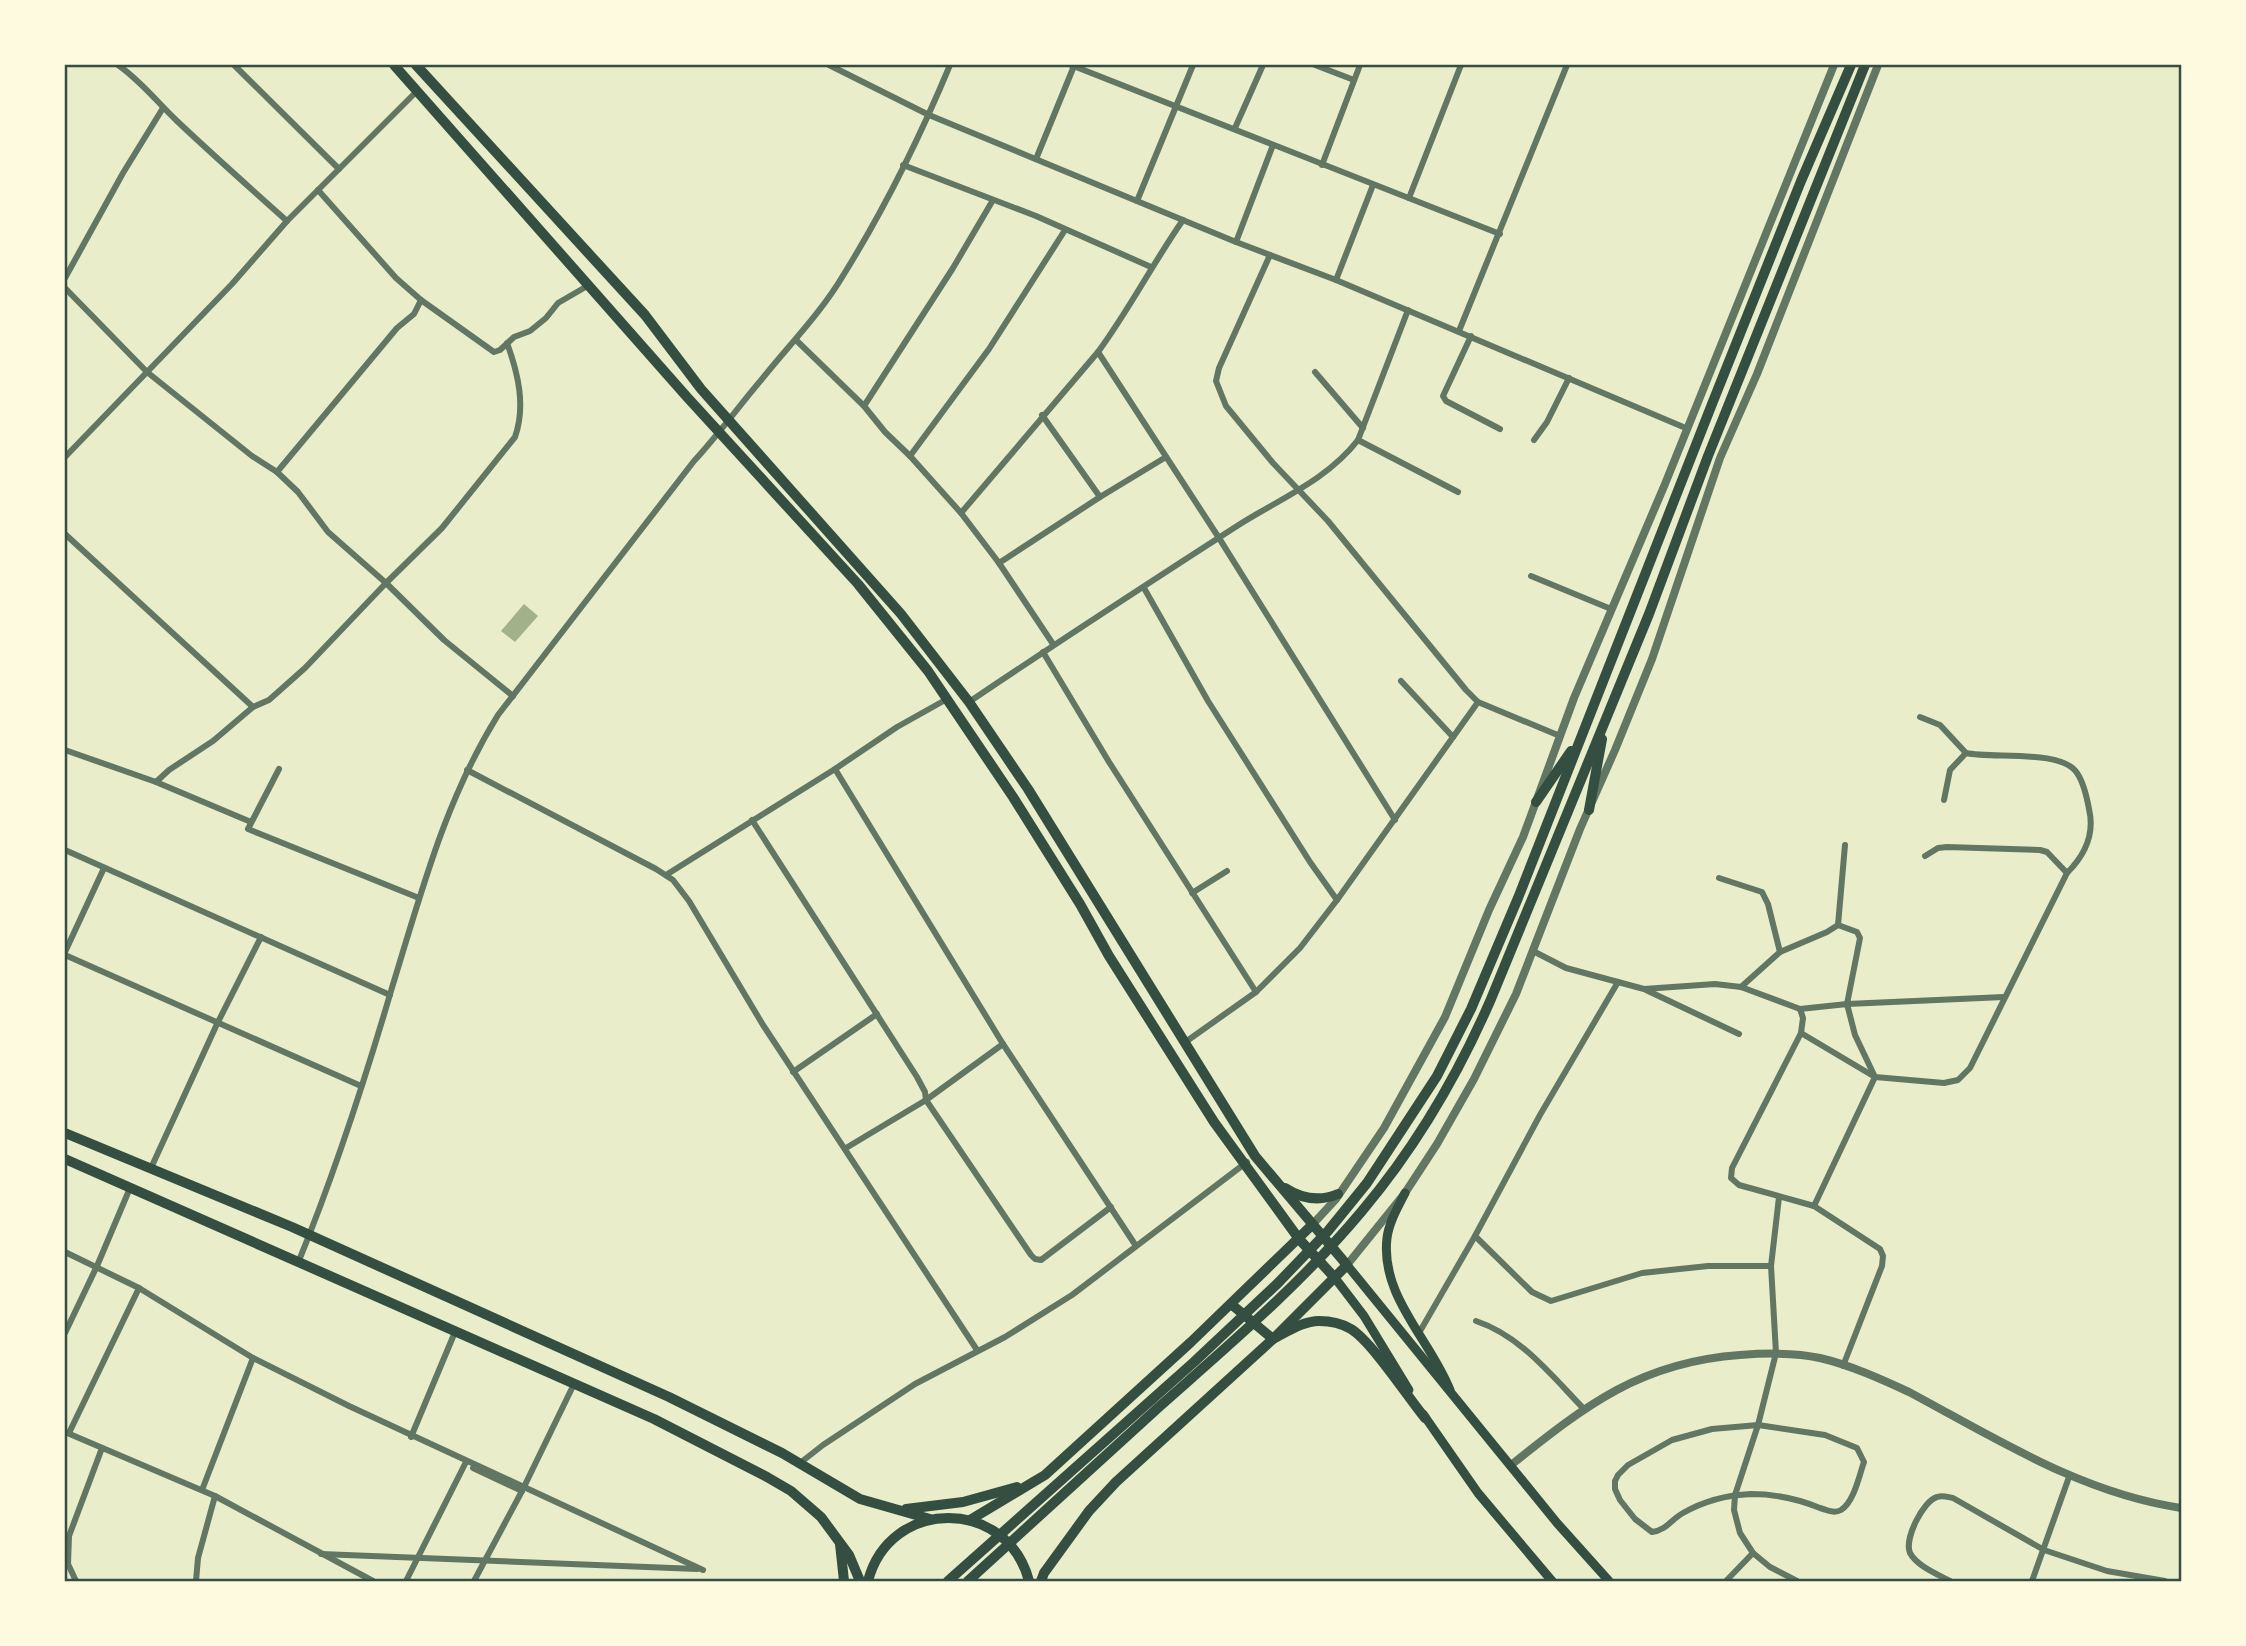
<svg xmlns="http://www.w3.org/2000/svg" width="2246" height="1646" viewBox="0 0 2246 1646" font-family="Rubik,sans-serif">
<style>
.water{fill:#a3b18a}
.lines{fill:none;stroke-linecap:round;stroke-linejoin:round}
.minor{stroke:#617663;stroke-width:6}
.tertiary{stroke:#617663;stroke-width:8}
.secondary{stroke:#344e41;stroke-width:9}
.primary{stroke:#344e41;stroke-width:10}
.trunk{stroke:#344e41;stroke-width:10}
.neatline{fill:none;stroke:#344e41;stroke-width:2.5}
</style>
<rect width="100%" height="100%" fill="#e9edc9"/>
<!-- water -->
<path class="water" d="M524,604l14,12 -23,26 -14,-11z"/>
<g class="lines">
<!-- minor -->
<g class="minor">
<path d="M118,65c23,16 39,37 59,56 36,34 73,67 110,100"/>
<path d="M234,65l105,104"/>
<path d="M829,65l100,50 307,127 100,38 352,149"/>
<path d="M1071,65l429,169"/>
<path d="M1315,65l39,15"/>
<path d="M1235,128l28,-63"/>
<path d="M1036,159l38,-93"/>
<path d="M903,165l133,51 115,51"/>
<path d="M1322,165l38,-100"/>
<path d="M1409,198l52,-133"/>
<path d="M1137,201l56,-136"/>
<path d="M1236,242l37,-97"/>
<path d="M1270,255l-51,113 -3,13 10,25 47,57 55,58 138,169 12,12 82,34"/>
<path d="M65,278l58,-105 40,-65"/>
<path d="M1336,280l37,-95"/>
<path d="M65,288l82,84 105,84 25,16 21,20 30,40 58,51 58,57 69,56"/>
<path d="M421,300l73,52 6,-2 14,-13 16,-6 16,-13 12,-15 31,-18"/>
<path d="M1459,331l108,-266"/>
<path d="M1471,336l-28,60 3,5 54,28"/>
<path d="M796,340l68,66 21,26 25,24 51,57 38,50 54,81"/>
<path d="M1098,352l121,186 176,282"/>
<path d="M1315,372l48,56"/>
<path d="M864,406l89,-138 40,-68"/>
<path d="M1042,415l58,82"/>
<path d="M1358,440l100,52"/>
<path d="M1534,440l13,-18 22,-44"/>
<path d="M910,456l79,-107 76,-119"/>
<path d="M65,457l167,-173 55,-63 130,-130"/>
<path d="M277,472l120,-144 17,-14 7,-14 -25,-22 -78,-88"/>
<path d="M961,513l137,-161c31,-42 55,-89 85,-132"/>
<path d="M65,534l188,173"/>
<path d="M999,563l101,-66 66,-40"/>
<path d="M1531,576l80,33"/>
<path d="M1144,588l64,113 102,161 27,38"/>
<path d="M1043,652l66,110 147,230"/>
<path d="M1401,681l52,56"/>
<path d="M969,702c89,-60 178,-118 268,-176 42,-27 89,-45 121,-86l50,-130"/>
<path d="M1920,717l20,8 26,28c27,6 96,-4 111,20 7,10 10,25 12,36 6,25 -5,47 -22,64l-20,-21 -7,-2 -93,-3 -9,1 -13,8"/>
<path d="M65,750l91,32 13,-12 44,-29 40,-34 16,-7 36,-32 81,-85 56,-55 73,-91c11,-31 3,-64 -8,-94"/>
<path d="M279,769l-31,60 171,69"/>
<path d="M835,769l168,275 133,202"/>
<path d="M467,770l189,99 17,11 16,21 74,124 214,325"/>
<path d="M156,782l95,40"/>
<path d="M1944,800l6,-30 16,-17"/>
<path d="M752,820l165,257 8,15 1,8 105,155 4,4 6,1 70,-53"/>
<path d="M65,850l325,145"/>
<path d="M666,875l169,-106 62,-42 50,-28"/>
<path d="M1719,878l43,14 6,12 12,48"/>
<path d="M1192,893l35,-22"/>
<path d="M1838,925l19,7 3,6 -13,66 157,-7"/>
<path d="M1533,951l33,17 78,21 71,-5 26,3 59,22 3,9 -2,15 -69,135 -1,10 8,7 75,21 66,43 3,7 -1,10 -39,100"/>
<path d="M65,952l39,-84"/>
<path d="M65,955l296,131"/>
<path d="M1741,987l39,-35 47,-20 11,-7 7,-80"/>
<path d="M1646,990l93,44"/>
<path d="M1800,1009l47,-5 8,31 20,42 -61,129"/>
<path d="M1801,1033l74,44 69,6 14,-3 12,-12 97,-195"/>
<path d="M1184,1043l72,-51 44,-44 37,-48 141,-198"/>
<path d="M793,1072l84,-58"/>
<path d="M846,1148l80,-48 77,-56"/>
<path d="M151,1168l66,-144 44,-87"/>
<path d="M1779,1197l-8,69 5,87 -18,72 -23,70 -1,15 6,23 13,20 17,14 27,14"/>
<path d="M1475,1236l57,56 19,9 91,-28 66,-7h63"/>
<path d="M65,1252l74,36 114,70 96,48 354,164"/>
<path d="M298,1263c36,-88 66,-180 93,-272 30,-97 53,-189 107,-276l196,-254c24,-26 45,-55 68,-82 28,-35 59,-66 82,-105 41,-66 76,-137 106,-209"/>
<path d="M1476,1321c45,15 75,54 108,88"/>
<path d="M65,1333l32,-67 33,-78"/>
<path d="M1419,1333l56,-97 65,-121 78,-133"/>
<path d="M1758,1425l67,10 32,13 7,14c-5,14 -10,40 -23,48 -7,4 -14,0 -21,-2 -22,-9 -45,-14 -69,-14 -24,1 -47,7 -68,19 -11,6 -18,18 -31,19l-17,-13 -15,-19 -5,-11v-8l3,-6 10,-10 44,-25 40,-11z"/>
<path d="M65,1432l150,64 158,85"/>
<path d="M69,1433l70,-145"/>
<path d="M411,1437l44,-105"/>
<path d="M800,1463l23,-18 92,-61 90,-47 67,-42 175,-133"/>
<path d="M473,1468l49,23"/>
<path d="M202,1490l51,-132"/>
<path d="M321,1554l376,15"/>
<path d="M76,1581l-8,-17 1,-28 33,-88"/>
<path d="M196,1581l2,-23 17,-62"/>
<path d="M406,1581l59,-117"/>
<path d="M474,1581l48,-90 52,-107"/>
<path d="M1726,1581l27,-28"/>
<path d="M1950,1581c-13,-7 -33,-15 -40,-28 -6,-14 13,-52 27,-56 6,-2 10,0 16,1l91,52 63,21 58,10"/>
<path d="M2032,1581l37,-104"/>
</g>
<!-- tertiary -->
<g class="tertiary">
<path d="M1312,1225l24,-26 48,-71 61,-111 44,-107 34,-73 51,-139 91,-214 169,-419"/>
<path d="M1347,1265l58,-72 32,-49 37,-65 42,-85 64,-165 35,-79 37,-91 68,-201 37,-84 121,-309"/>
<path d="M1511,1465c75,-60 130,-103 229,-110 26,-2 54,-3 80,3 30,7 61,21 89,34 88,47 172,101 272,116"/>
</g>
<!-- secondary -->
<g class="secondary">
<path d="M1405,1193c-7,14 -16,29 -18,45 -7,58 43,101 63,152"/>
<path d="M1347,1265l210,258 52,58"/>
<path d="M1335,1278l29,38 45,74"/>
<path d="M1423,1414l55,79 74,88"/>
</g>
<!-- primary -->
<g class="primary">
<path d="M394,65l293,332 171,187 70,87 85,126 67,107 29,52 105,166 85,117 36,39"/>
<path d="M416,65l229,250 56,74 200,225 68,88 59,87 227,367 92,109 -74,74 -157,143 -27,29 -45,62 -3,8"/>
<path d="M65,1133l227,94 377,170 113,56 78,46 70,20"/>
<path d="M65,1159l589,260 113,58 24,14 30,26 28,38 11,26"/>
<path d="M1285,1188c17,11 34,14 53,6"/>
<path d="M1231,1304l42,35c14,-7 30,-18 46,-18 11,0 22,2 32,8 21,13 56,67 74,89"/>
<path d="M906,1509l57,-7 54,-15"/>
<path d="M970,1520l75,-45 146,-133 121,-117"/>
<path d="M868,1581c22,-84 139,-84 161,0"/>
</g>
<!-- trunk -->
<g class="trunk">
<path d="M1536,802l35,-51"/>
<path d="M1589,810l13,-71"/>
<path d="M840,1544l4,37"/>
<path d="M948,1581l246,-219 84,-79 50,-52 39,-48 70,-107 34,-67 47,-111 194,-494 89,-223 50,-116"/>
<path d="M968,1581c64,-58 128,-117 192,-175 70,-62 142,-123 202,-195 53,-63 96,-136 129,-212l158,-385 59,-158 157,-391"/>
</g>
</g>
<!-- border -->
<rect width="2246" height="1646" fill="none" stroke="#fefae0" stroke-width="133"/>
<rect x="66" y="66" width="2114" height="1514" class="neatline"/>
</svg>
